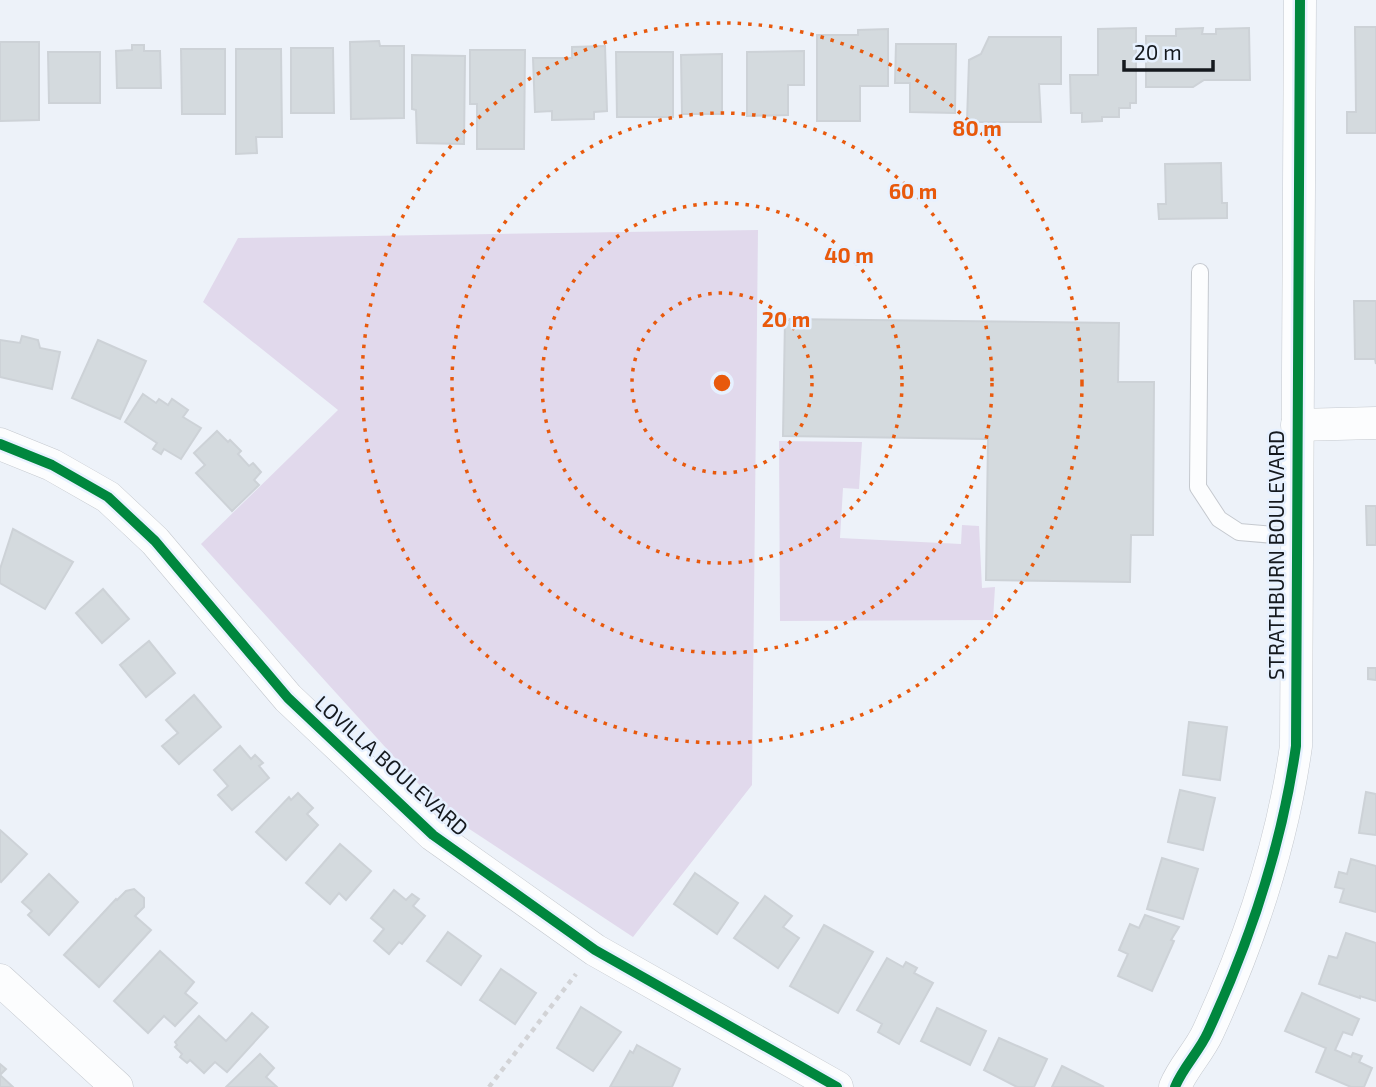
<svg xmlns="http://www.w3.org/2000/svg" width="1376" height="1087" viewBox="0 0 1376 1087" font-family="'Exo 2',sans-serif">
<style>
.green{fill:#e1d9ec}
.building{fill:#d4dade;stroke:#cdd2d7;stroke-width:2}
.lines{fill:none;stroke-linecap:round;stroke-linejoin:round}
.service-casing{stroke:#c5c9cf;stroke-width:18}
.minor-casing{stroke:#c5c9cf;stroke-width:33}
.path{stroke:#d2d3d6;stroke-width:4.5;stroke-dasharray:5 5;stroke-linecap:butt}
.service{stroke:#fcfdfe;stroke-width:16}
.minor{stroke:#fcfdfe;stroke-width:32}
.cycleway-casing{stroke:#e7f1ff;stroke-width:15}
.cycleway{stroke:#00873e;stroke-width:10}
.ring{fill:none;stroke:#e8590c;stroke-width:3.5;stroke-dasharray:3.5 7}
.labels{text-anchor:middle;stroke-width:5;stroke-linejoin:round;paint-order:stroke}
.street-label{font-size:21px;fill:#15191e;stroke:#e7f1ff}
.centre{fill:#e8590c;stroke:#e7f1ff;stroke-width:3.5}
.ring-label{font-size:21px;text-anchor:middle;font-weight:bold;fill:#e8590c;stroke:#e7f1ff;stroke-width:5;stroke-linejoin:round;paint-order:stroke}
</style>
<rect width="100%" height="100%" fill="#edf2f9"/>
<!-- green -->
<g class="green">
<path d="M758,230l-6,555 -119,152 -188,-124 -244,-269 137,-134 -135,-108 35,-64z"/>
<path d="M779,441l83,1 -3,47 -16,-1 -3,50 121,6 1,-19 17,1 3,62 13,-1 -2,33 -213,1z"/>
</g>
<!-- building -->
<g class="building">
<path d="M1355,27h21v106h-29v-21h9z"/>
<path d="M1136,28v75h-6v5h-11v9h-17v4l-20,1v-9h-11l-1,-38h28v-46z"/>
<path d="M1203,28l-1,6h14v-5l33,-1 1,52h-46l-11,7h-47v-51h30v-7z"/>
<path d="M888,29v57h-28v35h-43v-86h41v-5z"/>
<path d="M989,37h72v47h-22l2,38h-74l2,-62 12,-6z"/>
<path d="M379,41l1,5h24v72l-53,1 -1,-77z"/>
<path d="M0,42h39v78l-39,1z"/>
<path d="M896,44h60l-1,69 -45,-1v-29h-15z"/>
<path d="M132,45h12v6h16l1,37h-44l-1,-37 16,-1z"/>
<path d="M605,46l2,65 -13,1v7l-42,1v-9l-17,1 -2,-54h39v-11z"/>
<path d="M291,48h42l1,65h-43z"/>
<path d="M181,49h44v65h-43z"/>
<path d="M236,49h45l1,88h-26l1,16 -21,1z"/>
<path d="M470,50h55l-1,99h-47v-45h-7z"/>
<path d="M804,51v34h-16v30l-41,1v-64z"/>
<path d="M48,52h52v51h-51z"/>
<path d="M616,52h57v65h-56z"/>
<path d="M722,54v60h-40l-1,-59z"/>
<path d="M412,55l53,1 -1,88 -47,-1 -1,-33 -4,-1z"/>
<path d="M1221,163l1,40h5v15l-68,1 -1,-15h8l-1,-40z"/>
<path d="M1354,301h22v63l-1,-5h-20z"/>
<path d="M785,319l334,4 -1,59h36l-1,153h-22l-1,47 -144,-2 2,-141 -205,-3z"/>
<path d="M22,336l16,4 2,8 20,4 -8,37 -52,-12v-37l20,3z"/>
<path d="M98,340l48,21 -26,58 -48,-21z"/>
<path d="M143,394l13,9 3,-4 9,6 4,-6 16,11 -5,7 18,11 -20,31 -17,-10 -3,5 -8,-5 4,-6 -32,-21z"/>
<path d="M217,431l11,11 2,-2 11,11 -3,3 11,12 4,-3 8,9 -7,8 5,5 -27,26 -36,-38 9,-8 -11,-12z"/>
<path d="M1366,506h10v39h-9z"/>
<path d="M13,529l60,33 -28,47 -45,-26v-14z"/>
<path d="M103,589l26,30 -27,24 -26,-30z"/>
<path d="M149,641l26,32 -29,24 -26,-32z"/>
<path d="M1368,668h8v12l-8,-1z"/>
<path d="M194,695l27,32 -42,37 -17,-18 16,-13 -12,-13z"/>
<path d="M1189,722l38,5 -7,53 -37,-5z"/>
<path d="M240,746l11,13 4,-4 8,8 -4,3 10,12 -37,32 -14,-15 10,-9 -14,-16z"/>
<path d="M1180,790l35,8 -12,52 -35,-8z"/>
<path d="M1366,792l10,2v41l-17,-2z"/>
<path d="M298,793l15,15 -6,6 11,11 -32,35 -30,-28 33,-35 2,3z"/>
<path d="M0,830l27,24 -26,28 -1,-1z"/>
<path d="M340,844l31,27 -25,29 -7,-7 -9,11 -24,-21z"/>
<path d="M1162,858l36,11 -15,50 -36,-10z"/>
<path d="M1351,859l25,7v46l-36,-10 4,-13 -9,-2 4,-15 8,2z"/>
<path d="M695,873l43,30 -21,31 -43,-30z"/>
<path d="M49,874l29,28 -29,33 -21,-20 4,-4 -10,-9z"/>
<path d="M134,889l10,9v9l-9,9 16,14 -52,57 -35,-32 52,-56 1,1 9,-9z"/>
<path d="M394,890l12,10 6,-6 7,5 -6,7 12,10 -23,28 -3,-2 -10,12 -15,-13 10,-12 -13,-11z"/>
<path d="M765,896l27,20 -9,11 16,11 -21,30 -44,-30z"/>
<path d="M1145,915l34,12 -8,13 3,1 -22,50 -34,-15 10,-22 -9,-4 11,-26 9,4z"/>
<path d="M824,925l49,27 -35,61 -48,-27z"/>
<path d="M448,932l33,24 -20,29 -34,-24z"/>
<path d="M1346,933l30,10v58l-16,-5v2l-41,-14 10,-28 8,2z"/>
<path d="M160,951l34,31 -9,11 12,10 -22,23 -11,-10 -16,17 -34,-32z"/>
<path d="M887,958l16,9 3,-5 11,6 -3,5 19,10 -34,61 -21,-12 4,-8 -25,-14z"/>
<path d="M501,969l35,24 -21,31 -35,-24z"/>
<path d="M1302,993l57,26 -7,16 -9,-3 -8,18 16,7 2,-4 9,3 -3,6 13,6 -8,19h-13l-35,-15 10,-24 -41,-17z"/>
<path d="M581,1007l40,25 -28,39 -36,-23z"/>
<path d="M937,1008l49,23 -16,34 -49,-24z"/>
<path d="M252,1013l16,14 -41,45 -12,-10 -11,11 -14,-13 -3,3 -7,-6 2,-3 -7,-7 2,-2 -2,-3 24,-26 27,25z"/>
<path d="M999,1038l48,21 -13,28h-17l-33,-17z"/>
<path d="M637,1045l43,24 -8,18h-62l20,-36 3,2z"/>
<path d="M260,1054l14,14 -8,9 11,10h-51z"/>
<path d="M0,1064l6,5 -6,6 13,12h-13z"/>
<path d="M1062,1066l42,21h-52z"/>
</g>
<g class="lines">
<defs>
<path id="service" d="M1200,272l-2,215 21,32 20,13 58,5"/>
<g id="minor">
<path d="M1297,425l79,-2"/>
<path d="M0,444l52,21 56,32 47,44 133,157 145,137 162,115 242,137"/>
<path d="M0,980l117,107"/>
<path d="M1175,1087c8,-20 24,-35 33,-55 42,-91 74,-187 88,-286l4,-746"/>
</g>
</defs>
<!-- service casing -->
<use href="#service" class="service-casing"/>
<!-- minor casing -->
<use href="#minor" class="minor-casing"/>
<!-- path -->
<path class="path" d="M489,1087l87,-113"/>
<!-- service -->
<use href="#service" class="service"/>
<!-- minor -->
<use href="#minor" class="minor"/>
<defs>
<g id="cycleway">
<path d="M0,444l52,21 56,32 47,44 133,157 145,137 162,115 242,137"/>
<path d="M1175,1087c8,-20 24,-35 33,-55 42,-91 74,-187 88,-286l4,-746"/>
</g>
</defs>
<!-- cycleway casing -->
<use href="#cycleway" class="cycleway-casing"/>
<!-- cycleway -->
<use href="#cycleway" class="cycleway"/>
</g>
<!-- distance rings -->
<g class="ring">
<circle cx="722" cy="383" r="90"/>
<circle cx="722" cy="383" r="180"/>
<circle cx="722" cy="383" r="270"/>
<circle cx="722" cy="383" r="360"/>
</g>
<g class="labels">
<!-- street labels -->
<g class="street-label">
<text transform="translate(1277 555) rotate(-90)" y="7">STRATHBURN BOULEVARD</text>
<text transform="translate(391 766) rotate(42)" y="7">LOVILLA BOULEVARD</text>
</g>
</g>
<circle cx="722" cy="383" r="10" class="centre"/>
<g class="ring-label">
<text x="977" y="136">80 m</text>
<text x="913" y="199">60 m</text>
<text x="849" y="263">40 m</text>
<text x="786" y="327">20 m</text>
</g>
<!-- scale -->
<path d="M1124 60v10h89v-10" fill="none" stroke="#15191e" stroke-width="3.5"/>
<text x="1134" y="60" font-size="21" fill="#15191e" stroke="#e7f1ff" stroke-width="5" paint-order="stroke">20 m</text>
</svg>
